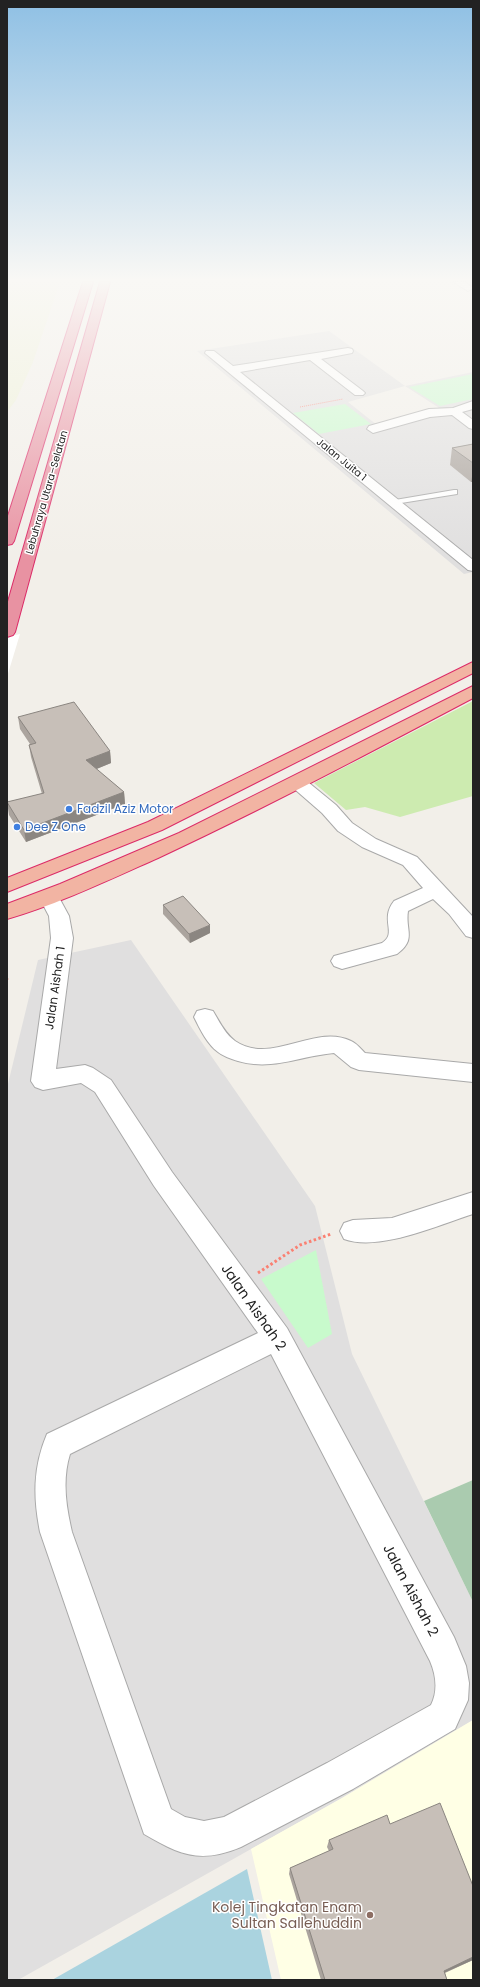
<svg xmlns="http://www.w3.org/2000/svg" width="480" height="1987" viewBox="0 0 480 1987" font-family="Poppins,sans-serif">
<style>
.residential{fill:#e0dfdf;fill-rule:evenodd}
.education{fill:#ffffe5}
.farmland{fill:#eef0d5}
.grass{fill:#cdebb0}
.cemetery{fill:#aacbaf}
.park{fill:#c8facc}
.water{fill:#aad3df}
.pier{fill:#fff}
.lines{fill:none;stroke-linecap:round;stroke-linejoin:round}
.service-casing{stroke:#a9a9a9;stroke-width:2}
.minor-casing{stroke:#a9a9a9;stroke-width:2}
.trunk-casing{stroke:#dc2a67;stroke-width:2}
.motorway-casing{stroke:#dc2a67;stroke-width:2}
.path-far2{stroke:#fa8072;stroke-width:1;stroke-dasharray:1 1;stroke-linecap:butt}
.path-far1{stroke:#fa8072;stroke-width:2.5;stroke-dasharray:2 2;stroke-linecap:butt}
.path{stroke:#fa8072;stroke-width:3;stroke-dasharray:2.5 2.5;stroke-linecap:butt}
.service{fill:#fff;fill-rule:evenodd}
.minor{fill:#fff;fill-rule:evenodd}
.trunk{fill:#f2b4a3;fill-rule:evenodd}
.motorway{fill:#e892a2;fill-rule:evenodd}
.wall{fill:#aba49e}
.shaded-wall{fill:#8b8681}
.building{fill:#c7bfb8;stroke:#8b8681}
.shop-dot{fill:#3f7fe0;stroke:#fff;stroke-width:1.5}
.education-dot{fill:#8d6e63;stroke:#fff;stroke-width:1.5}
.labels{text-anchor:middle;stroke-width:3;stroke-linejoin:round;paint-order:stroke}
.far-street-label{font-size:10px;fill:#222;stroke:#fff}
.shop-label{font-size:12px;fill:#366cbe;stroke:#fff;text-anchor:start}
.street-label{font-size:12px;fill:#222;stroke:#fff}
.near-street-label{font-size:14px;fill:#222;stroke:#fff}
.near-education-label{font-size:14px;fill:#785e54;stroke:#fff;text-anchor:end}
</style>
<rect width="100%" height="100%" fill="#f2efe9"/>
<!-- residential -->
<g class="residential">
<path d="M329,331l76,55 68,-14v200l-9,2 -267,-223zM405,386l42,27 -65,16 -34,-27z"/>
<path d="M131,940l184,266 37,148 121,248v118l-131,78 -324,182h-11v-892l31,-128z"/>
</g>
<!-- education -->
<path class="education" d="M473,1720v260h-192l-30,-131 91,-51z"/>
<!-- farmland -->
<path class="farmland" d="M7,282h53l-27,80 -17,38 -9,12z"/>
<!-- grass -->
<path class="grass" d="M473,701v95l-73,21 -35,-10 -19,3 -32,-27z"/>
<!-- cemetery -->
<path class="cemetery" d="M473,1480v122l-49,-101z"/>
<!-- park -->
<g class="park">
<path d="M473,374v25l-33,7 -31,-19z"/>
<path d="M345,404l26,20 -52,10 -26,-21z"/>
<path d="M316,1250l16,84 -24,14 -47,-69z"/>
</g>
<!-- water -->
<path class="water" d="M247,1869l25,111h-220z"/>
<!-- pier -->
<path class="pier" d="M20,634l-13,43v-40z"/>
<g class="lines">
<defs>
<path id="service" d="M454,490h3v4l-62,10 -4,-2 4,-2z"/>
<g id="minor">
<path d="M453,282h12l8,6 -5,3z"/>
<path d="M348,348l4,1 1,2 -1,2 -31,6 42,32 2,2 -2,2h-8l-45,-35 -70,12 233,188v11l-5,-1 -263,-217 1,-2h8l19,15z"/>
<path d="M473,401v8l-11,3 11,8v9l-4,-1 -17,-13 -22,2 -57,16 -6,-4 2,-3 60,-17 24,-1z"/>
<path d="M297,777l6,1 33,27 16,18 24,16 41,18 56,60v21l-7,-2 -17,-22 -16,-15 -25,12c-3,20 9,28 -11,43l-55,15 -8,-3 -3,-5 3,-5 48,-13c16,-10 -3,-23 12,-42l29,-13 -20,-23 -41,-18 -24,-16 -16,-18 -31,-27 -3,-4 3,-4z"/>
<path d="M49,890l7,2 13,24 4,22 -17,131 29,-4 8,3 18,12 61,92 115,156 167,309 12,29 3,17 -1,17 -13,29 -102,60 -112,58c-41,17 -61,8 -97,-13l-104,-302c-7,-35 -7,-65 7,-98l211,-101 -104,-147 -59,-94 -14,-9 -38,7 -8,-3 -4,-6 20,-143 -2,-22 -10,-19 3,-5zM271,1354l159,307c6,14 8,30 1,44l-104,58 -103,54 -20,4 -19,-4 -14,-8 -99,-277c-6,-26 -10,-52 -2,-78z"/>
<path d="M205,1009l8,2c6,10 12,23 22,30 36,25 80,-18 116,0 5,2 10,8 14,12l108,11v18l-114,-12 -8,-3 -17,-14c-34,3 -62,18 -96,8 -7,-2 -15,-5 -20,-9 -11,-8 -18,-23 -24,-35l3,-6z"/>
<path d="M473,1192v22c-35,11 -94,38 -129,25l-4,-8 4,-8 9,-3 39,-2z"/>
</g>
<g id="trunk">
<path d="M473,662v11l-311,157 -155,62v-14l141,-56z"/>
<path d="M473,686v12c-104,55 -208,110 -315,160 -47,21 -102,47 -151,61v-15l53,-20 119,-51z"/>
</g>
<g id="motorway">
<path d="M83,282h10l-79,259 -2,3 -5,1v-26z"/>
<path d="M100,282h10l-95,350 -2,3 -6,2v-32z"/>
</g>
</defs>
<!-- service casing -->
<use href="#service" class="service-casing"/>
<!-- minor casing -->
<use href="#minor" class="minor-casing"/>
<!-- trunk casing -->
<use href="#trunk" class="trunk-casing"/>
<!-- motorway casing -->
<use href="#motorway" class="motorway-casing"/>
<!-- path-far2 -->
<path class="path-far2" d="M300,407l43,-8"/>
<!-- path-far1 -->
<path class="path-far1" d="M7,978v4"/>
<!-- path -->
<path class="path" d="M258,1273l42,-28 31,-11"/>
<!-- service -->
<use href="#service" class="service"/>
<!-- minor -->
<use href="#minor" class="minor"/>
<!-- trunk -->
<use href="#trunk" class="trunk"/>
<!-- motorway -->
<use href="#motorway" class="motorway"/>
</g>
<!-- wall -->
<g class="wall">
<path d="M473,444v38h-2l-21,-17 2,-17z"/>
<path d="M18,717l92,34 1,12 -15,6 28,23 1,12 -99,38 -17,-27 -2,-13 35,-8 -11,-37 -2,-12 1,-1 -10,-15z"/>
<path d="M163,905l47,28 -20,10 -27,-29z"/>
<path d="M390,1824l83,62v74l-28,13 2,7h-126l-32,-106 1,-6 39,-17 -2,-4 2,-7z"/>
</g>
<!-- shaded-wall -->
<g class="shaded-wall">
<path d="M473,471v11h-2z"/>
<path d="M110,751l1,12 -24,10 -1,-13z"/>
<path d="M124,792l1,12 -99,38 -2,-12z"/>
<path d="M210,925v8l-20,10 -1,-9z"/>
<path d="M473,1957v3l-34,15 5,-4z"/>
</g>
<!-- building -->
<g class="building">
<path d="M473,444v19l-21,-15z"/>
<path d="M74,702l36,49 -24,9 38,32 -100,38 -17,-28 37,-9 -15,-48 7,-2 -18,-26z"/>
<path d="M183,896l27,29 -21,9 -26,-29z"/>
<path d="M440,1803l33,83v71l-29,14 3,9h-122l-35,-112 43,-19 -4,-9 58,-25 3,9z"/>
</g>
<!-- sky -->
<linearGradient id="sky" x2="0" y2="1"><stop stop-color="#8fc0e4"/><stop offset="0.5" stop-color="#f9f8f5"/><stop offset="1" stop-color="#f9f8f5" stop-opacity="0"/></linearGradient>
<rect width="480" height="560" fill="url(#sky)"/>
<!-- markers -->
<g class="shop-dot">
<circle cx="69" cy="809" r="4"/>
<circle cx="17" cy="827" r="4"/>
</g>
<circle class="education-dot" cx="370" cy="1915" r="4"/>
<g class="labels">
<!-- far-street labels -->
<g class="far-street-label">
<text transform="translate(342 459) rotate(39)" y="4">Jalan Juita 1</text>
<text transform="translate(46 492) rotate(-74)" y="4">Lebuhraya Utara–Selatan</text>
</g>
<!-- shop labels -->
<g class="shop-label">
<text x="77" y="813">Fadzil Aziz Motor</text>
<text x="25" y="831">Dee Z One</text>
</g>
<!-- street labels -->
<g class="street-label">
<text transform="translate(55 988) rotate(-82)" y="4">Jalan Aishah 1</text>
</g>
<!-- near-street labels -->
<g class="near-street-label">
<text transform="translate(254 1307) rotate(55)" y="5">Jalan Aishah 2</text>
<text transform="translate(411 1590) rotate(62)" y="5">Jalan Aishah 2</text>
</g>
<!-- near-education labels -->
<g class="near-education-label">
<text x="362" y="1912">Kolej Tingkatan Enam<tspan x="362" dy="16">Sultan Sallehuddin</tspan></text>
</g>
</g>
<!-- border -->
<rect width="480" height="1987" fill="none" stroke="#222222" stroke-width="16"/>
</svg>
